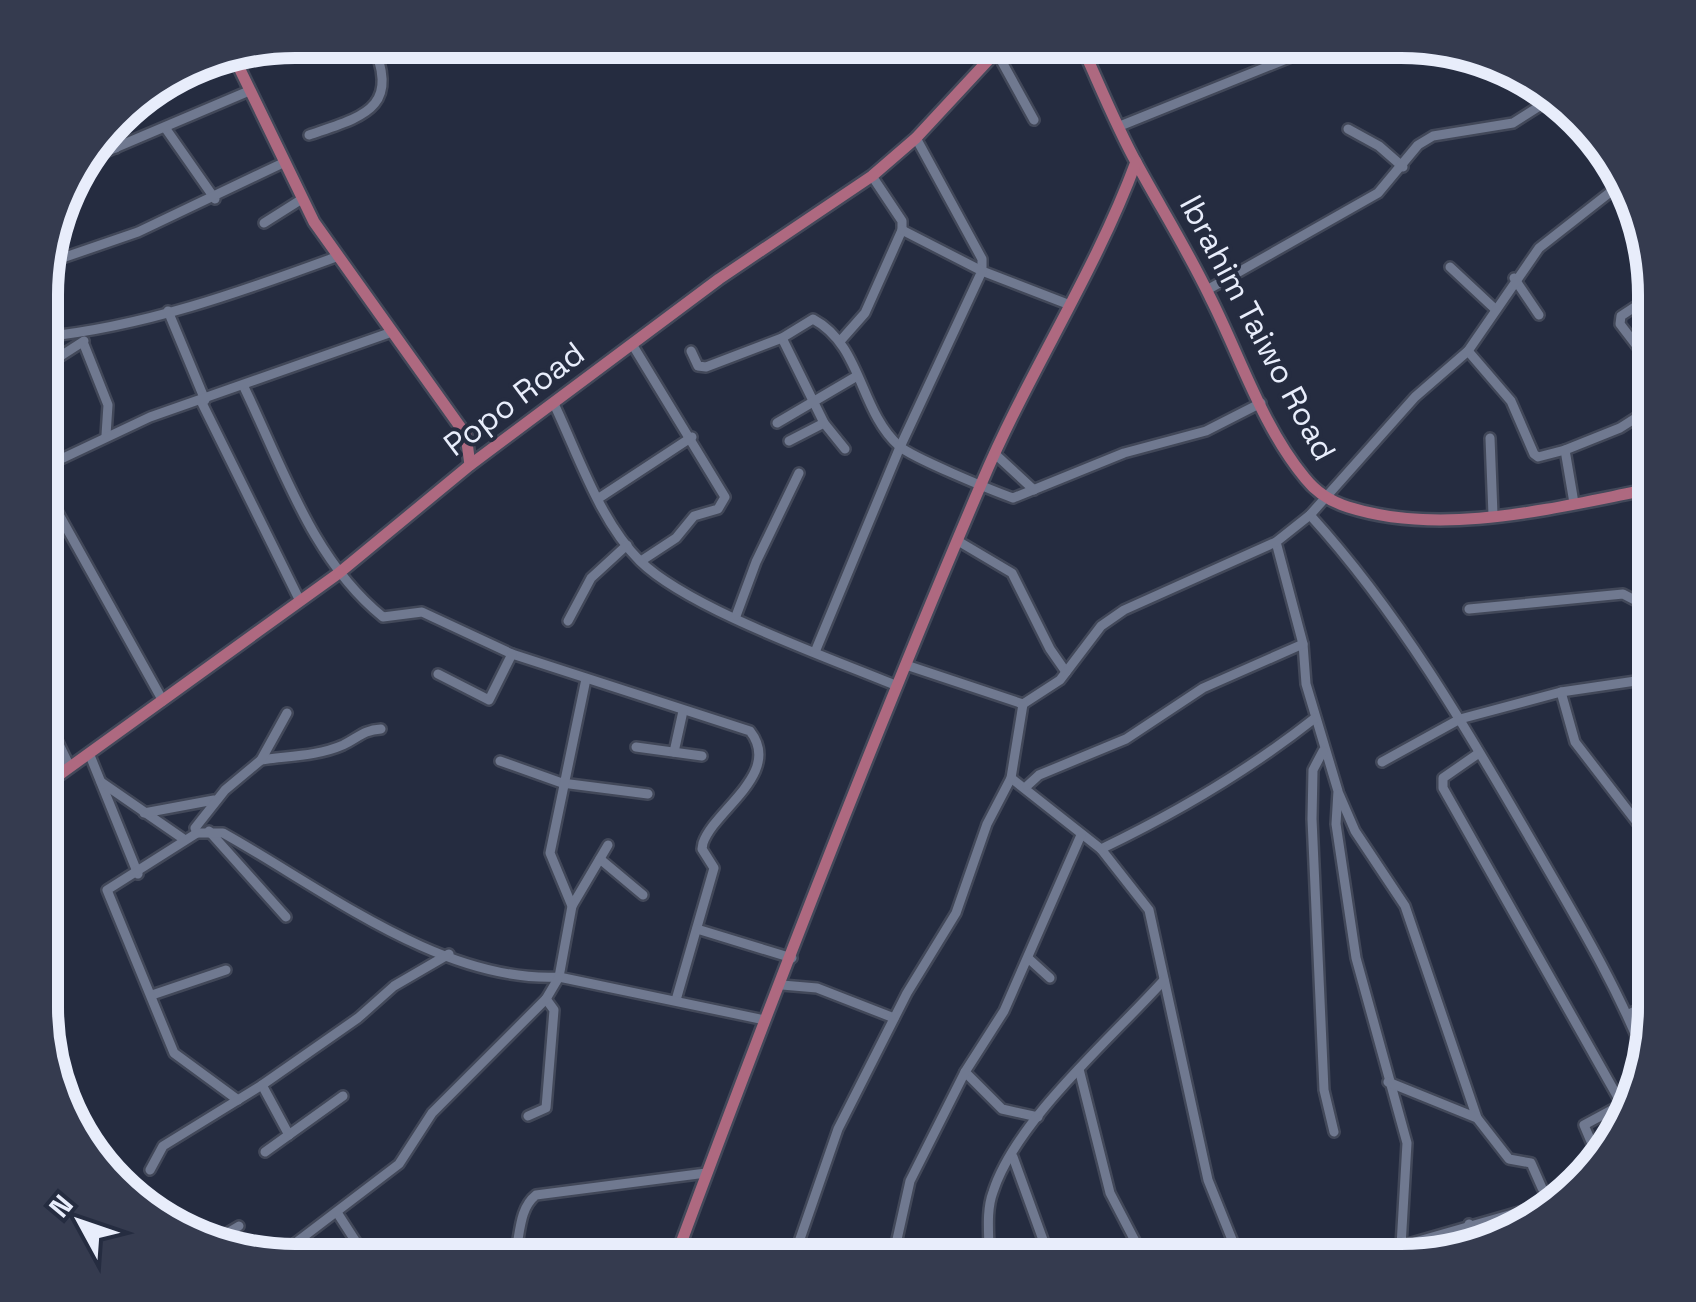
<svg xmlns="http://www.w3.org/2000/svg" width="1696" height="1302" viewBox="0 0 1696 1302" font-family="'Space Grotesk',sans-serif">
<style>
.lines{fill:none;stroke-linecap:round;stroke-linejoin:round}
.minor-casing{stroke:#424859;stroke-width:14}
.major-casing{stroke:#424859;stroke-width:16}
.minor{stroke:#707990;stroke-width:9}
.major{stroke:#ae6980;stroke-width:11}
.labels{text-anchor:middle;stroke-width:8;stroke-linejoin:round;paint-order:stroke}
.street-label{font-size:32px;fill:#e8edfb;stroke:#252c40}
.rim{fill:none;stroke:#e8edfb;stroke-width:12}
</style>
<rect width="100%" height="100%" fill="#252c40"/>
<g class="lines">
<defs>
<g id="minor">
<path d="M448,40l9,1"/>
<path d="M996,51l38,69"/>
<path d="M1120,126l196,-79 27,-7"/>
<path d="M166,129l49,70"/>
<path d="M1348,129l31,17 24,21"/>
<path d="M105,130l11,18"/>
<path d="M309,135c55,-19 93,-26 62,-95"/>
<path d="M916,138l66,121v12l88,34"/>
<path d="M77,164l172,-73"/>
<path d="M264,223l38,-24"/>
<path d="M42,265l96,-33 145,-69"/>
<path d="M1450,267l45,42"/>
<path d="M1514,278l25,37"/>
<path d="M1207,290l171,-97 40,-48 15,-9 80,-13 44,-28"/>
<path d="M1656,293l-35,23 -1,8 36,47"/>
<path d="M168,311l37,89"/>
<path d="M42,337c101,-10 199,-45 294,-80"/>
<path d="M782,338l42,85 21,26"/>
<path d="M842,339l23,-26 37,-83v-9l-30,-45"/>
<path d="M83,342l25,63 -2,30"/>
<path d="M632,344l93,153 -7,12 -24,7 -18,22 -35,23"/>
<path d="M691,351l7,15 8,1 76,-29 31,-19c49,26 46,91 86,127 14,12 92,44 114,52l111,-45 82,-22 55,-28"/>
<path d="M1468,351l43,50 23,53 4,3 27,-7"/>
<path d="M42,368l42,-27"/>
<path d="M243,385c39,80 69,175 140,232l39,-5 90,42 238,77c33,42 -35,78 -47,112l-1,6 12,19 -38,132"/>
<path d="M201,401l99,200"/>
<path d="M555,406c24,51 45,115 85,155 49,48 190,97 257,125"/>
<path d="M777,423l80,-47"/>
<path d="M1490,438l3,77"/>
<path d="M789,441l35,-18"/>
<path d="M994,453l40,37"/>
<path d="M42,468l108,-51 242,-85"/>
<path d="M42,484l121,217"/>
<path d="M599,498l93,-61"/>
<path d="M1574,503l-9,-53 55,-22 36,-23"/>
<path d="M1310,515c89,98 155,211 221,325 42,73 85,143 116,222"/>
<path d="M958,541l54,32 38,76 16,23"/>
<path d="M1276,542l27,102 3,40 32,107 -2,33 20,134 51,185 -6,103"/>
<path d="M1469,609l154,-15 33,17"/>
<path d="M736,616l20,-54 43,-89"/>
<path d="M568,621l23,-43 36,-33"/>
<path d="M815,652l85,-205 82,-176 -80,-41"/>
<path d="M906,665l117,39 37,-24 41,-54 23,-16 152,-68 34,-27 105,-118 53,-46 71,-103 88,-69"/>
<path d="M438,674l51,26 23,-46"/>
<path d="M1561,692l14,50 81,105"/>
<path d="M41,707l29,60"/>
<path d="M636,747l66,9"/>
<path d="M1323,751l-10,19 -1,49 12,271 10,42"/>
<path d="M674,752l9,-41"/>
<path d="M89,753l49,121"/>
<path d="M1479,753l-36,25v10l186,329"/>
<path d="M261,760c27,-4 57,-4 82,-15 15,-7 20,-15 38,-16"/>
<path d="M500,761l62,22 86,11"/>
<path d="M1382,762l78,-43 101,-27 95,-14"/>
<path d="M1011,778l90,71 48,61 59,270 33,82"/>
<path d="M101,782l84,58"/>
<path d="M1027,786l12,-11 87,-36 77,-51 100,-44"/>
<path d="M1339,794l16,37 50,75 72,212"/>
<path d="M144,813l70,-13"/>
<path d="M209,831l77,86"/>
<path d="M197,833l-2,-5 30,-38 36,-30 26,-47"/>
<path d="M1101,849c77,-37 147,-78 214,-131"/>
<path d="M600,859l43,36"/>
<path d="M572,906l36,-61"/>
<path d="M697,929l95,29"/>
<path d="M1028,958l22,20"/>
<path d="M782,985l35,3 77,30"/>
<path d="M152,995l74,-25"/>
<path d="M1629,1014l26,-13"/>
<path d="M1079,1069l31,124 36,69"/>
<path d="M965,1072l37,37 36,8"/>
<path d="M1388,1082l89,36 32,41 22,4 11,25 12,13"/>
<path d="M262,1085l27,50"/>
<path d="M238,1100l-64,-47 -67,-163 90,-57h26c99,55 218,150 336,144l13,-71 -22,-53 36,-174"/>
<path d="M528,1116l18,-8 8,-98 -8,-11"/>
<path d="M265,1152l78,-56"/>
<path d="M1013,1157l38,105"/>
<path d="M1600,1163l-16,-38 37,-20"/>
<path d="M150,1170l13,-24 99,-61 96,-67 36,-32 55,-32"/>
<path d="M338,1214l31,48"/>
<path d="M1469,1224l14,19"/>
<path d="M207,1245l32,-19"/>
<path d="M273,1260l126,-96 33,-51 114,-114 13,-22 206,43"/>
<path d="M513,1262c8,-23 4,-52 23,-67l170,-22"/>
<path d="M792,1262l46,-133 69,-136 49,-80 31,-89 24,-46 12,-74"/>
<path d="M892,1262l18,-81 55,-109 39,-61 77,-176"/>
<path d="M989,1262c1,-22 -4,-49 4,-70 23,-72 120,-155 171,-212"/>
<path d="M1371,1262l30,-16 160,-46"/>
</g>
<g id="major">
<path d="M1079,40c19,41 36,84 58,124 24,44 51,87 73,133 30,59 52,129 95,181 11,14 27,24 43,29 97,31 212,-1 308,-19"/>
<path d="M231,51l83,171 152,213 4,30"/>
<path d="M41,788l298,-215 131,-108 249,-186 153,-103 44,-38 91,-98"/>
<path d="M674,1262c97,-262 198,-523 308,-780 46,-109 113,-209 154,-320"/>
</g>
</defs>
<!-- minor casing -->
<use href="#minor" class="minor-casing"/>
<!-- major casing -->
<use href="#major" class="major-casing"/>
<!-- minor -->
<use href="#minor" class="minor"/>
<!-- major -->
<use href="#major" class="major"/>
</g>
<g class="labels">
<!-- street labels -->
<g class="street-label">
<text transform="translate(1258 328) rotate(62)" y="11">Ibrahim Taiwo Road</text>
<text transform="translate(514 399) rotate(-37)" y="11">Popo Road</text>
</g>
</g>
<!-- crop -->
<path d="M0 0H1696V1302H0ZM295 58H1401A237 237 0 0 1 1638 295V1007A237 237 0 0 1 1401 1244H295A237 237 0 0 1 58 1007V295A237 237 0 0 1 295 58Z" fill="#353b4f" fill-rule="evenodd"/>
<path class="rim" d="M295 58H1401A237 237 0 0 1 1638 295V1007A237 237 0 0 1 1401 1244H295A237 237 0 0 1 58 1007V295A237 237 0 0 1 295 58Z"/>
<!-- north arrow -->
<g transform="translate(80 1222) rotate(310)" stroke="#252c40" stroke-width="8" paint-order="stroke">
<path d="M0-8L18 38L0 25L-18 38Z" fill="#e8edfb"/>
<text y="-15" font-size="28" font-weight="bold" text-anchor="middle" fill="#e8edfb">N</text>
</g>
</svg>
